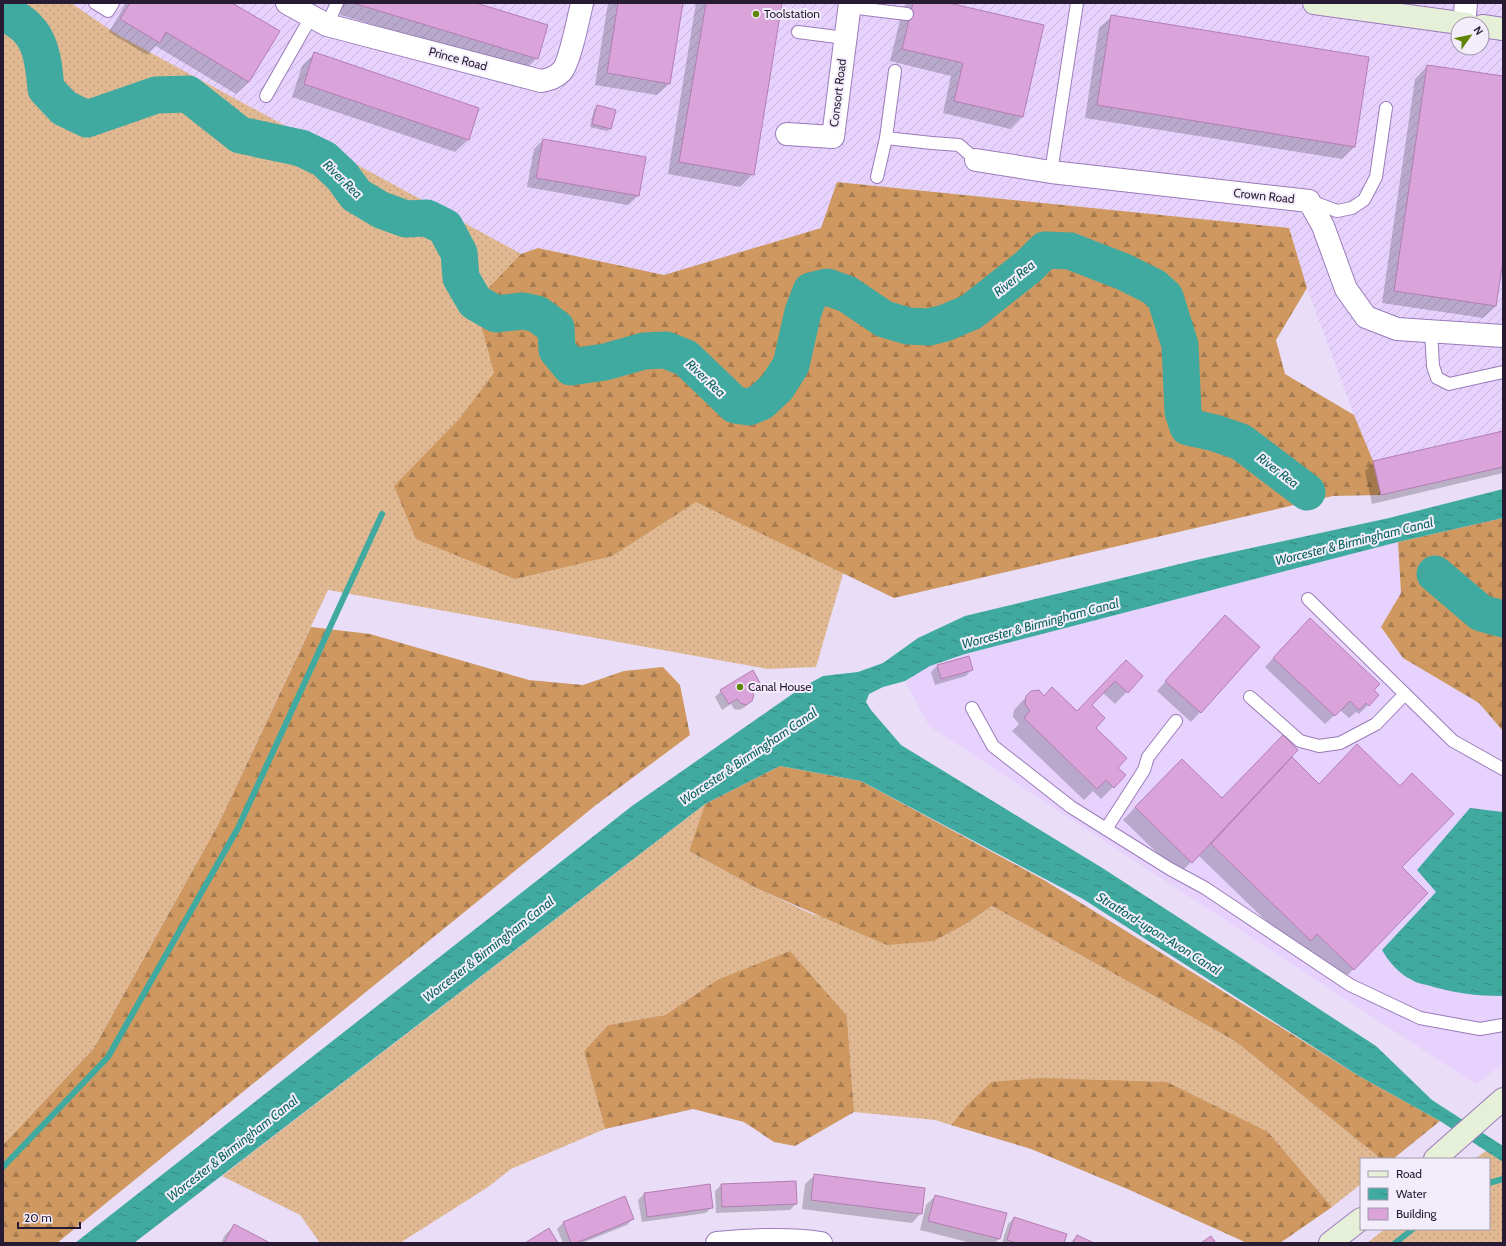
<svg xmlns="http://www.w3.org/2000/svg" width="1506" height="1246" viewBox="0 0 1506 1246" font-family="Cabin,sans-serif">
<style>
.built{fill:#e7d2fe}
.industrial{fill:url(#industrial-furrows);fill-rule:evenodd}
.grass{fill:url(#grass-dots)}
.forest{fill:url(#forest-firs)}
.water{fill:url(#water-ripples)}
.shadow{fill:#0003}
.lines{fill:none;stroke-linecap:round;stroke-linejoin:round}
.stream{stroke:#40aaa0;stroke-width:6}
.river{stroke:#40aaa0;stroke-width:37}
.building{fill:#daa3da;stroke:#b37eb3}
.lane-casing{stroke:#9a7bb9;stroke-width:14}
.street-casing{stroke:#9a7bb9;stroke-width:24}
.secondary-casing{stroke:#9a7bb9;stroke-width:24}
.lane{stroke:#fff;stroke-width:12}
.street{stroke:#fff;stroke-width:22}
.secondary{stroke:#e6efd7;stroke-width:22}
.poi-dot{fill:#5f8401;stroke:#f3edfb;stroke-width:1.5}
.labels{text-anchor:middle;stroke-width:4;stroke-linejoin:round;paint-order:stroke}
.poi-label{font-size:12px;fill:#271b33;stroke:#f3edfb;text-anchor:start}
.street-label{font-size:12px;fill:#271b33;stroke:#f3edfb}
.water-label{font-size:13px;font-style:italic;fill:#0a645d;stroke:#f3edfb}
</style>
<defs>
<pattern id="industrial-furrows" width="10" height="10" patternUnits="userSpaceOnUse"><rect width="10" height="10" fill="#e7d2fe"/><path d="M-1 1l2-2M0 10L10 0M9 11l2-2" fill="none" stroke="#c6b4da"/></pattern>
<pattern id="grass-dots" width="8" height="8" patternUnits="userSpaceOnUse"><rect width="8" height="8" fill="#e0b993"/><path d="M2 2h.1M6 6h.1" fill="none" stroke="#c09e7f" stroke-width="1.8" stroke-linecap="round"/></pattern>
<pattern id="forest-firs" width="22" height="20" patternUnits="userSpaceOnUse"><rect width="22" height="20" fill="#ce9860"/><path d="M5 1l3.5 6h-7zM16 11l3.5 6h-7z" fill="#a77b50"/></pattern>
<pattern id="water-ripples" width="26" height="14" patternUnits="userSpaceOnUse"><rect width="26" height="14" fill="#40aaa0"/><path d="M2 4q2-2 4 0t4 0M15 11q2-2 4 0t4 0" fill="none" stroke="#368a83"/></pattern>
</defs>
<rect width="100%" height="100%" fill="#e9ddf8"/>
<!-- built -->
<path class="built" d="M1398,542l3,51 -20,35 22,30 76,45 24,28v333l-28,20 -546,-358 -24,-45 25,-15 35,-12z"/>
<!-- industrial -->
<path class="industrial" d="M71,3h1432v464l-122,28 -8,-34 -19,-46 -47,-127 -18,-60 -452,-46 -16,46 -157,47 -126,-27 -17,6 -403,-219zM1458,24h24v24h-24z"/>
<!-- grass -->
<g class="grass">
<path d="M3,3h68l47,32 457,248 296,195 -55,189 -48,2 -440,-79 -109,233 -125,225 -91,97z"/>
<path d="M705,804l-16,47 69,38 54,25 122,27 32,-17 26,-18 243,135 146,118h-20v25l-29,23 -64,-75 -277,-50 -24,23 -16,20 -16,-5 -81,-8 -7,-96 -130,-36 -52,35 -57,10 -24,26 21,78 -94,40 -23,18 -88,56h-80l-20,-28 -78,-39z"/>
<path d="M1486,1151l17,8v84h-136l18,-14h104v-70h-14z"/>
</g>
<!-- forest -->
<g class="forest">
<path d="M837,182l452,46 18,60 -31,52 9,34 69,41 19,46 8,34 -48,1 -439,102 -198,-96 -84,54 -97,23 -99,-40 -22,-53 66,-68 34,-45 -19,-71 46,-48 17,-6 126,27 157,-47z"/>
<path d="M1503,518v213l-24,-28 -76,-45 -22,-31 20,-34 -3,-51z"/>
<path d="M311,627l59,7 159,46 54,5 41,-14 39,-4 17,18 10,50 -94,70 -539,438h-54v-98l91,-97 125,-225z"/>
<path d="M780,766l81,15 183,99 315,196 81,45 -47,38h-12l-146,-118 -243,-135 -26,18 -32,17 -47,4 -129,-56 -69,-38 16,-47z"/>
<path d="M790,951l57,65 7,96 -59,34 -21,-4 -30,-20 -51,-13 -88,20 -21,-78 24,-26 57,-10 52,-35z"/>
<path d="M1041,1078l126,4 101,50 64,75 -52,36h-33l-115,-52 -101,-42 -80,-24 16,-20 24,-23z"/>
</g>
<!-- water -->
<g class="water">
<path d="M1503,489v29l-105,24 -433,112 -35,12 -25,15 -22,6 -14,7 -3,8 5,8 30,35 203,124 272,177 56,54 71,46v16l-63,-41 -81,-45 -276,-177 -222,-118 -81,-15 -75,38 -571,439h-59l557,-437 169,-118 22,-12 35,-4 25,-9 35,-25 47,-22 231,-56 193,-42z"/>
<path d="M1470,808l33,4v184c-26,0 -51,-3 -76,-11 -5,-1 -11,-2 -15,-5 -13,-6 -23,-18 -30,-30l54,-58 -19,-22z"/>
</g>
<!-- shadow -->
<g class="shadow">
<path d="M126,3h104l19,79 -13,12 -80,-48 -9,9 -38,-23z"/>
<path d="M343,3h130l64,55 -12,12 -185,-55z"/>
<path d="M608,3h74l-12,80 -13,12 -62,-10z"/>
<path d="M696,3h85l-28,171 -13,13 -72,-13z"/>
<path d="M908,3h37l98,23 -21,91 -12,12 -67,-16 8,-37 -61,-15 13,-53z"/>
<path d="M1112,16l256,42 -14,89 -12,12 -257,-41 14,-90z"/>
<path d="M315,53l163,56 -10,31 -13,12 -163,-55 10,-31z"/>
<path d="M1427,66l76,11v177l-7,52 -13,12 -101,-15 33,-224z"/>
<path d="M597,107l13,22 -3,2 -17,-4 4,-18z"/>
<path d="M543,140l101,18 -6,38 -10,9 -101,-18 7,-38z"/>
<path d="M1503,432v41l-131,31 -7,-33 9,-9z"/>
<path d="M1215,626l44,21 -68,75 -34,-31z"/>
<path d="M1301,628l77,67 -19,19 -3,-2 -7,6 -9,-8 -15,14 -60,-57z"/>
<path d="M968,657l4,12 -6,7 -31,9 -4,-13 6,-6z"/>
<path d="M1114,673l28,3 -27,28 -12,-11 -12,12 3,23 23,40 8,7 -24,24 -8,-8 -9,9 -72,-69 7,-7 -6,-7 1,-7 12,-13h17l34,15z"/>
<path d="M760,684l-9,8v9l-6,6 -6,3 -5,-1 -3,-5 -9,6 -7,-13 6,-6z"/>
<path d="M1290,757l29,28 80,2 13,-13 -12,93 27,26 -86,89 -37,-36 -6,6 -100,-97 -19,19 -56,-54 46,-48 53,27z"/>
<path d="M815,1175l106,38 -9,10 -110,-14 3,-25z"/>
<path d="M721,1185l75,19 -6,6 -74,3 -1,-22z"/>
<path d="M644,1194l68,13 -6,6 -64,9 -4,-22z"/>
<path d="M935,1196l64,43 -4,4h-24l-51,-13 6,-25z"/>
<path d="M633,1218l-6,7 -45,18h-19l-6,-14 6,-6z"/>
<path d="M1014,1218l49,25h-61l6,-19z"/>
<path d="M234,1226l34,17h-47l4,-8z"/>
<path d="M1077,1236l14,7h-21z"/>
</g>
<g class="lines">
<!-- stream -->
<g class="stream">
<path d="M3,1167l105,-110 130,-229 144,-314"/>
<path d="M1489,1183l14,-4"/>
<path d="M1395,1243l18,-14"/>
</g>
<!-- river -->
<g class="river">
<path d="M3,13c37,14 40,41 43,76l18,19 23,11 69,-24 32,-1 52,41 61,13 23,11 18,17 14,19 25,15 25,9 21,-1 18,9 14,26 2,25 14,24 21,12 27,-3 14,3 19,14 1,22 14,17 34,-5 39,-11 22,-1 20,8 49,47 14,2 12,-5 16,-15 14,-22 12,-53 8,-21 16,-4 20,7 37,25 24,7 21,1 16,-4 26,-11 58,-46 16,-16 25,1 54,21 30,15 11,10 15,48 3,67 5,15 27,6 26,9 66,50"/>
<path d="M1435,574l46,39 22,6"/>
</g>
</g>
<!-- building -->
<g class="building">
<path d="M130,3h102l48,28 -31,51 -83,-50 -6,11 -40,-24z"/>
<path d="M353,3h123l72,22 -10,34z"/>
<path d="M618,3h65l-13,81 -63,-11z"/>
<path d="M706,3h76l-28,172 -75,-13z"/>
<path d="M913,3h36l95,22 -21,92 -69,-16 9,-38 -61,-14z"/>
<path d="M1111,15l258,42 -14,90 -258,-42z"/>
<path d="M314,52l165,56 -10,32 -165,-56z"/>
<path d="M1427,65l76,11v185l-7,45 -102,-15z"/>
<path d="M597,105l19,5 -5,19 -19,-5z"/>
<path d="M543,139l103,18 -7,39 -103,-18z"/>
<path d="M1503,431v36l-122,28 -8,-34z"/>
<path d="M1225,615l35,32 -59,66 -36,-32z"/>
<path d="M1310,618l70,66 -6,6 5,5 -10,11 -3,-3 -7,7 -9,-9 -15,15 -62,-58z"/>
<path d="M969,656l4,14 -32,9 -4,-14z"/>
<path d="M1126,660l17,16 -15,17 -13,-12 -23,24 13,13 -9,10 31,30 -9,10 8,7 -12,13 -8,-8 -9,9 -73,-71 6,-7 -5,-7 1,-8 5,-5 8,-1 5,6 8,-9 25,24z"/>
<path d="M753,670l8,15 -10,5 3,5 -2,6 -6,4 -6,-2 -3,-4 -8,5 -9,-14z"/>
<path d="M1283,735l15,15 -106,113 -57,-56 47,-48 40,39z"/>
<path d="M1357,744l43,42 12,-13 42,41 -52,53 26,26 -74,77 -37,-36 -6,7 -100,-97 81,-87 27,27z"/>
<path d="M814,1174l111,14 -3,26 -111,-14z"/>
<path d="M796,1181l1,23 -75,3 -1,-23z"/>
<path d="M710,1184l3,24 -66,9 -3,-24z"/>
<path d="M935,1195l72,18 -7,26 -72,-18z"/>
<path d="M625,1196l9,23 -58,24h-5l-8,-21z"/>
<path d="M1014,1217l53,17 -3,9h-47l-10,-3z"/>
<path d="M234,1224l36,19h-46z"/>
<path d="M549,1228l9,15h-33z"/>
<path d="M1077,1235l17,8h-21z"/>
<path d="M1211,1236l5,7h-15z"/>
</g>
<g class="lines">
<defs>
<g id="lane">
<path d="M95,3l13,8 5,-8"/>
<path d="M849,7l58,7"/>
<path d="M327,25l10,-22"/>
<path d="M798,32l47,6"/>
<path d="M895,71l-9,67 46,5 27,2 17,15"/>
<path d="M266,96l45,-79"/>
<path d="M1051,172l26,-169"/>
<path d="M877,177l9,-39"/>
<path d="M1310,201l27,10 15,-3 12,-8 12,-23 10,-69"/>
<path d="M1431,331l2,35 4,12 12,6 54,-12"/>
<path d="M1308,599l145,142 50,28"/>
<path d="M1250,697l50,44 19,5 21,-3 36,-19 29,-30"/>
<path d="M972,708l21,38 78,61 99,62 35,19 145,97 70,33 60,11 23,-4"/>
<path d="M1106,829l38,-59 4,-13 28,-36"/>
</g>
<g id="street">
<path d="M287,3l40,22 214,56c7,-1 14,-3 20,-9 8,-7 18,-56 21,-69"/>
<path d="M1464,24l2,-21"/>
<path d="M787,134l46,3 17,-134"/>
<path d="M976,160l75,12 258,29 14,25 23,63 20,28 31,12 106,7"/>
<path d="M717,1243c32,-3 73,-5 104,0"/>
</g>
<g id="secondary">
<path d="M1314,3l153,21"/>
<path d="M1482,26l21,3"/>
<path d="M1435,1159l68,-60"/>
<path d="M1330,1243l31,-24"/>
</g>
</defs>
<!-- lane casing -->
<use href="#lane" class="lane-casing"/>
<!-- street casing -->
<use href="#street" class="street-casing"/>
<!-- secondary casing -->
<use href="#secondary" class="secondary-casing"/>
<!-- lane -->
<use href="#lane" class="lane"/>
<!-- street -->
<use href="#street" class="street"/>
<!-- secondary -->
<use href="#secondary" class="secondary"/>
</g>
<!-- markers -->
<g class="poi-dot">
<circle cx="756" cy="14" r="4"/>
<circle cx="740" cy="687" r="4"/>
</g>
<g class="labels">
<!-- poi labels -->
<g class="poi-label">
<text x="764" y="18">Toolstation</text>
<text x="748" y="691">Canal House</text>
</g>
<!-- street labels -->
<g class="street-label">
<text transform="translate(458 59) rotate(15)" y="4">Prince Road</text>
<text transform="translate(838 93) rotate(-83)" y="4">Consort Road</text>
<text transform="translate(1264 196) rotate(6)" y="4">Crown Road</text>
</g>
<!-- water labels -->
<g class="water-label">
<text transform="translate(343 179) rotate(44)" y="5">River Rea</text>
<text transform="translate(1014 278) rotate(-39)" y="5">River Rea</text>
<text transform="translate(706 378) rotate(43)" y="5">River Rea</text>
<text transform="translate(1278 470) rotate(37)" y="5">River Rea</text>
<text transform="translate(1354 541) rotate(-14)" y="5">Worcester &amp; Birmingham Canal</text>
<text transform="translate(1040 623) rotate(-15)" y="5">Worcester &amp; Birmingham Canal</text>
<text transform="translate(748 756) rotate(-34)" y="5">Worcester &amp; Birmingham Canal</text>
<text transform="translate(1159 933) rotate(32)" y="5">Stratford-upon-Avon Canal</text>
<text transform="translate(488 949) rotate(-38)" y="5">Worcester &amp; Birmingham Canal</text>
<text transform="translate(232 1148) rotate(-38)" y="5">Worcester &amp; Birmingham Canal</text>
</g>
</g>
<!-- border -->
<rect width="1506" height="1246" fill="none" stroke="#271b33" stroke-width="8"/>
<!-- legend -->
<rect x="1360" y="1158" width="130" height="72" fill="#f3edfb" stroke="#a199ab"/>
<rect x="1368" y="1171" width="20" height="6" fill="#e6efd7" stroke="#a199ab"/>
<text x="1396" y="1178" font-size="12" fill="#271b33">Road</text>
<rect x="1368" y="1188" width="20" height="12" fill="url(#water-ripples)" stroke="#a199ab"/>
<text x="1396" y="1198" font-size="12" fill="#271b33">Water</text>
<rect x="1368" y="1208" width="20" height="12" fill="#daa3da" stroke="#a199ab"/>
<text x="1396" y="1218" font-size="12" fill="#271b33">Building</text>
<!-- north arrow -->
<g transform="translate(1470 36) rotate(57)"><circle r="19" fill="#f3edfb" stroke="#a199ab"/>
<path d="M0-3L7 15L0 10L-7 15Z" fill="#5f8401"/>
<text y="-6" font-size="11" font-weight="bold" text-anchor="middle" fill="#271b33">N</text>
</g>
<!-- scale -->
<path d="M18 1222v6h62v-6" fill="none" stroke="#271b33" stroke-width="2"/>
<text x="24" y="1222" font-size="12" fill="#271b33" stroke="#f3edfb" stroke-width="3" paint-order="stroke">20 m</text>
</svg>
